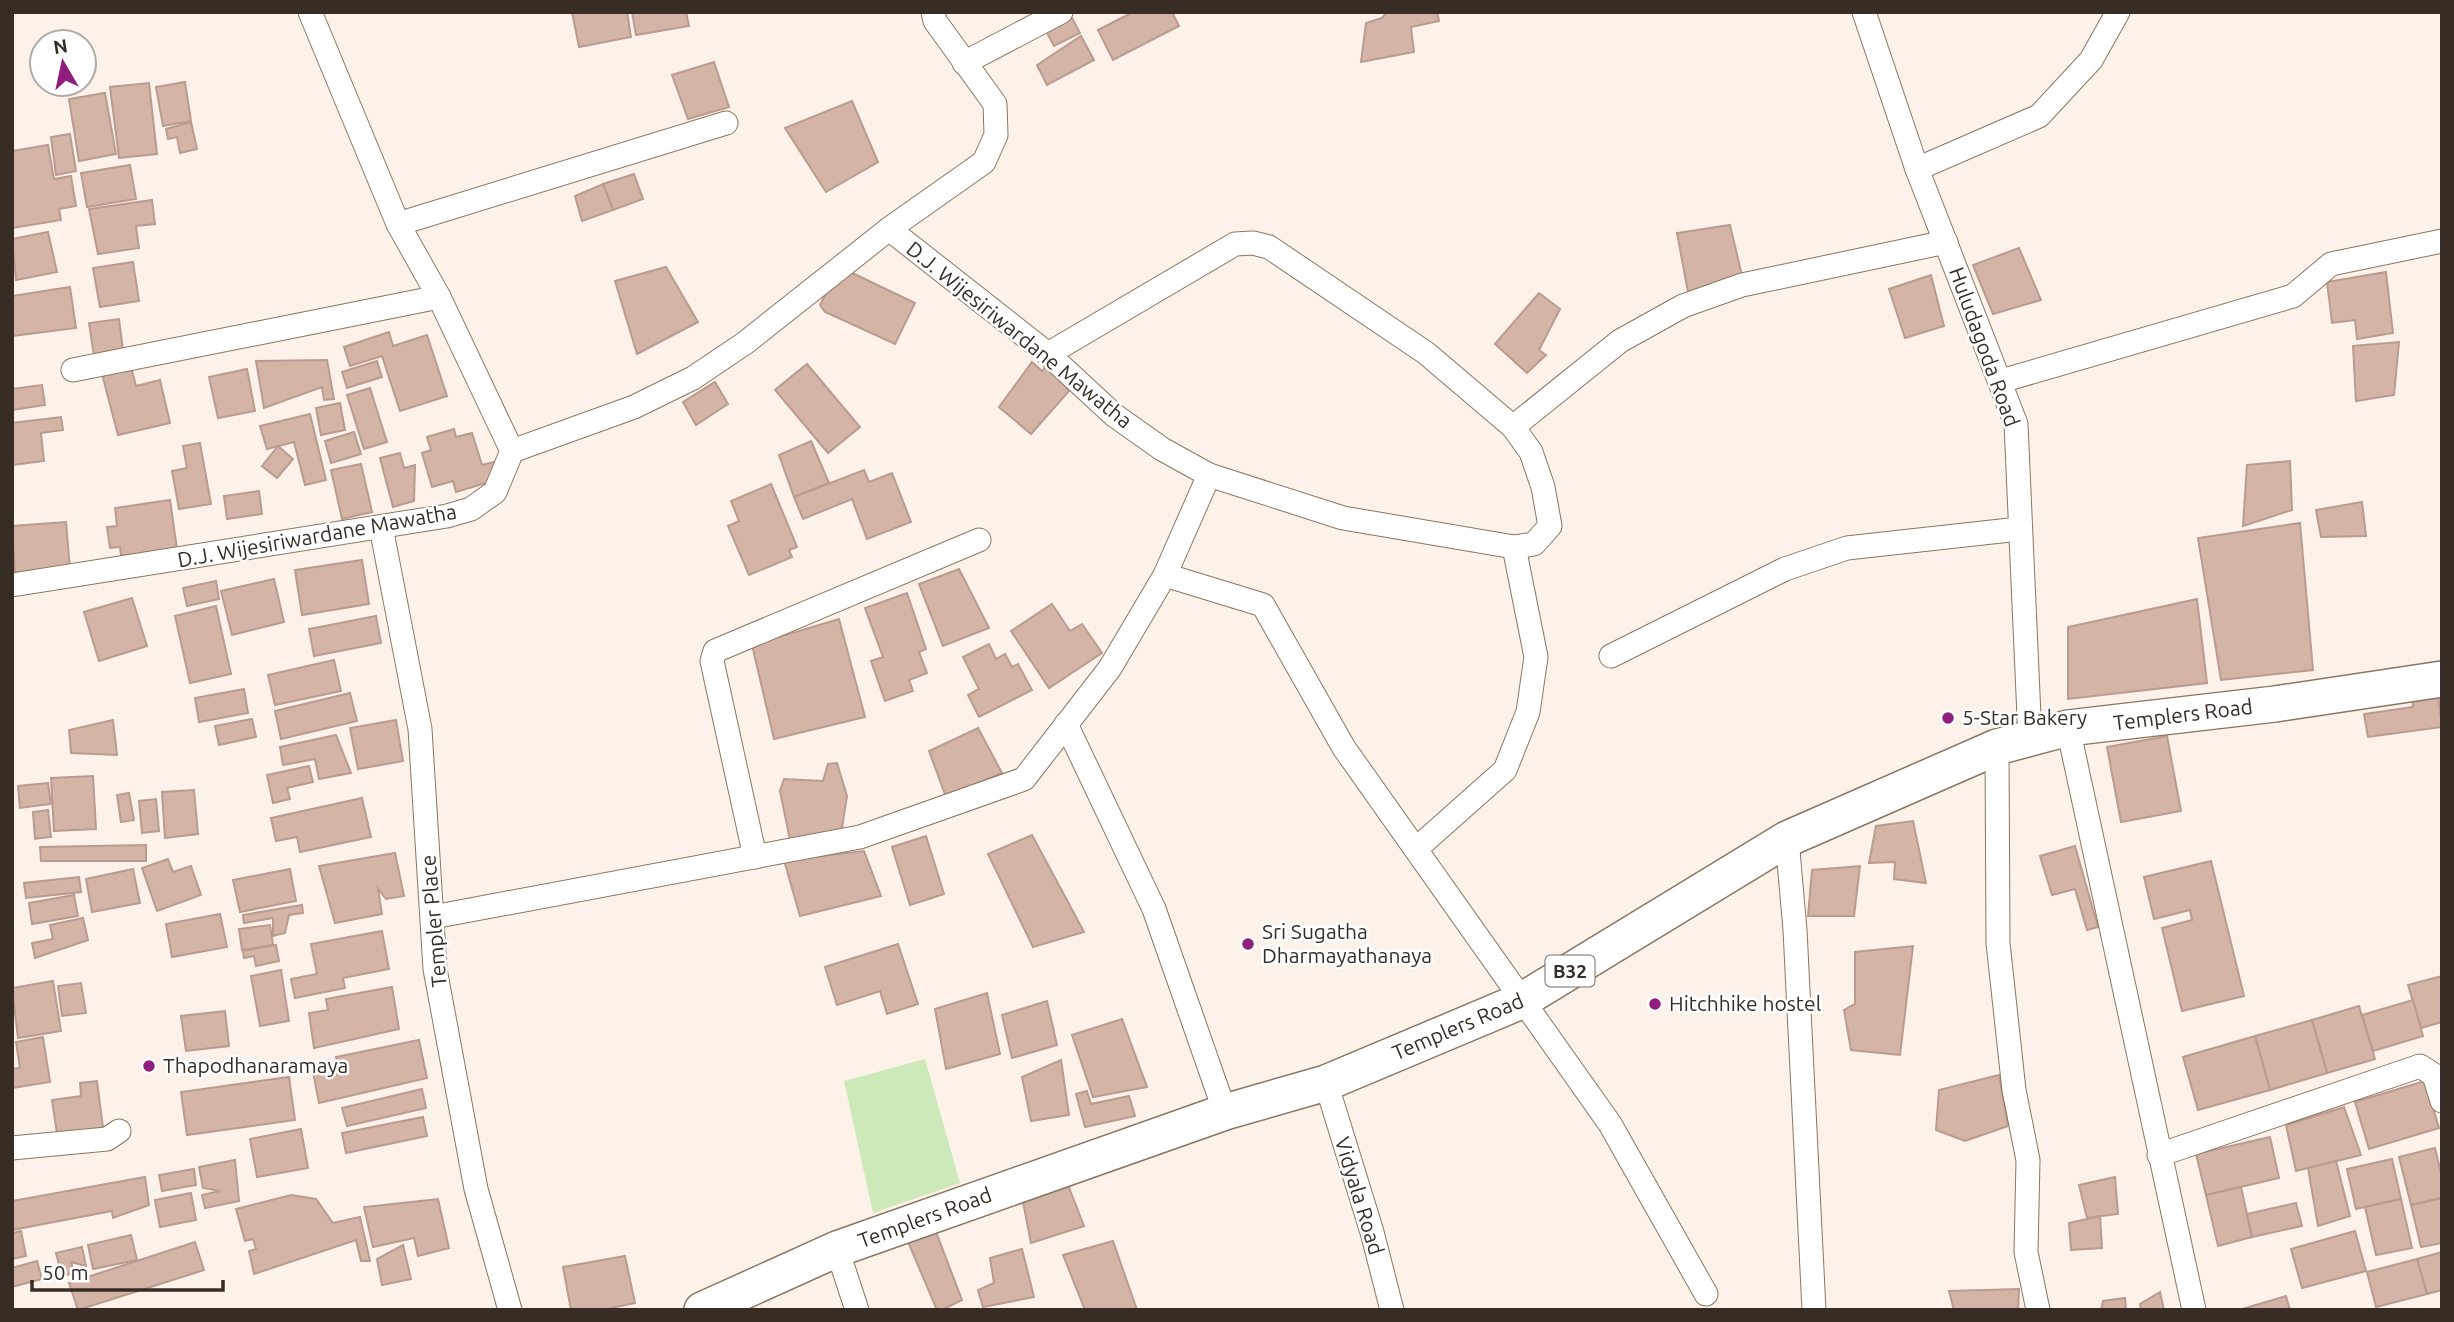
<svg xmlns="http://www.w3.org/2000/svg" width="2454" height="1322" viewBox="0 0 2454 1322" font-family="Ubuntu,sans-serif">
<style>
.green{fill:#cee9b9}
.building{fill:#d5b4a8;stroke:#bb9a8f;stroke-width:2}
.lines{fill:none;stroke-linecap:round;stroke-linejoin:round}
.street-casing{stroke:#8c7560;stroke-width:25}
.primary-casing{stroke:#8c7560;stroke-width:38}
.street{stroke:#fff;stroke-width:23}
.primary{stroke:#fff;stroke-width:35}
.poi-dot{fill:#901e7f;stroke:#fff;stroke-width:2.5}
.labels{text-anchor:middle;stroke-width:5;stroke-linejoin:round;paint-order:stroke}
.shield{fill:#fff;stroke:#736c66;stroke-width:2}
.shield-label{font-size:19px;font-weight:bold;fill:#372d24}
.street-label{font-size:21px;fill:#372d24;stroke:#fff}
.poi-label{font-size:21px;fill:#372d24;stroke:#fff;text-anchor:start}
</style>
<rect width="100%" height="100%" fill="#fdf2e9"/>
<!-- green -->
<path class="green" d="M925,1059l35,124 -87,30 -29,-132z"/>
<!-- building -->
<g class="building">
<path d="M572,12h55l4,25 -52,10z"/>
<path d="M632,12h54l3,14 -53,9z"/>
<path d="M1133,12h39l7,14 -66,34 -15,-30z"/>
<path d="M1387,12h50l2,9 -28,6 3,25 -53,10 5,-39 16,-5z"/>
<path d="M1072,18l8,15 -26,13 -8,-15z"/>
<path d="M1081,36l13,24 -47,25 -10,-20z"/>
<path d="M714,62l15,45 -41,12 -16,-44z"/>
<path d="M185,82l6,39 -28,5 -7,-39z"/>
<path d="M149,83l8,71 -38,4 -9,-71z"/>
<path d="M105,93l11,61 -37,7 -10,-62z"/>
<path d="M852,101l26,61 -52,30 -41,-64z"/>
<path d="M191,122l6,27 -17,4 -3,-16 -9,2 -2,-10z"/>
<path d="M70,134l6,37 -20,4 -5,-38z"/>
<path d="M48,145l6,34 17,-3 5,30 -17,3 2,11 -49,8v-77z"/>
<path d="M130,165l6,34 -49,8 -6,-34z"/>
<path d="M634,174l9,25 -30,11 -10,-26z"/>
<path d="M603,184l10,26 -31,11 -7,-25z"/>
<path d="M152,200l3,24 -19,2 3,22 -41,6 -9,-45z"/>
<path d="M1730,225l13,55 -55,12 -11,-59z"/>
<path d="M48,232l9,40 -41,8 -4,-41z"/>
<path d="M2019,248l22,52 -48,14 -20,-49z"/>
<path d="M133,262l6,39 -39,6 -7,-39z"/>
<path d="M666,267l32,55 -61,32 -22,-73z"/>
<path d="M844,269l71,34 -20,41 -70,-32 -5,-7 12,-23z"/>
<path d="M2386,272l7,61 -36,6 -2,-19 -23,3 -5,-41z"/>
<path d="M1931,275l13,51 -39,12 -16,-49z"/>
<path d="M70,287l6,41 -64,8v-40z"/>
<path d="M1539,293l21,16 -21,41 7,5 -19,18 -32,-29z"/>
<path d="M119,319l5,39 -29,4 -6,-39z"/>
<path d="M389,332l4,14 34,-11 20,61 -47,15 -18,-55 -32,10 -6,-19z"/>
<path d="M2399,342l-5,53 -38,6 -3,-55z"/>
<path d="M327,360l7,39 -10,1 -2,-13 -58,21 -8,-47z"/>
<path d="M377,361l5,16 -35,11 -5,-16z"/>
<path d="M1032,362l10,9 8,-9 19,29 -38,43 -32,-27z"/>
<path d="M807,364l53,63 -32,26 -53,-63z"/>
<path d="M131,367l5,19 24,-6 10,43 -52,12 -16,-61z"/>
<path d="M247,369l8,42 -37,7 -9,-41z"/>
<path d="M715,382l13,22 -32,21 -13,-23z"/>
<path d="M42,385l3,20 -33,5v-21z"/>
<path d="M370,388l17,54 -23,7 -17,-54z"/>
<path d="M340,403l5,27 -24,5 -5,-27z"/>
<path d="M310,414l16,66 -21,5 -11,-43 -27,7 -7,-23z"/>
<path d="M61,417l2,13 -22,3 3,28 -32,4v-42z"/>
<path d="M454,429l2,8 16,-4 10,32 12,-3 5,17 -43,13 -3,-11 -21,6 -10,-34 9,-3 -4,-13z"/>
<path d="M354,432l7,22 -30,9 -6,-22z"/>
<path d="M811,441l18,42 -35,14 -15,-42z"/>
<path d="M200,443l11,61 -32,5 -7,-38 15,-3 -4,-22z"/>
<path d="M278,446l15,13 -16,19 -15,-12z"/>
<path d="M400,453l4,15 11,-3 -1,36 -21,6 -13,-49z"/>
<path d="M2290,461l2,49 -49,16 4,-61z"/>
<path d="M361,464l11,48 -30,7 -11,-49z"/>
<path d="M864,470l5,12 23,-9 19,49 -44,17 -15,-40 -49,20 -9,-22z"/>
<path d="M771,484l26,63 -8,3 3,7 -43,18 -21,-49 11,-5 -8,-20z"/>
<path d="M259,491l3,23 -35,5 -3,-23z"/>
<path d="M170,500l7,49 -56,7 -1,-9 -10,1 -3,-21 10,-1 -2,-18z"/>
<path d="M2362,502l4,34 -45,1 -5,-27z"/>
<path d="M66,522l4,47 -55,4 -3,-47z"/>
<path d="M2300,523l13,147 -92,10 -23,-142z"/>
<path d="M362,560l7,44 -67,11 -7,-45z"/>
<path d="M959,569l30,59 -46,18 -24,-62z"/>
<path d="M274,579l10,43 -52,13 -11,-44z"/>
<path d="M216,581l3,18 -32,7 -4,-18z"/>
<path d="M907,593l19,56 -7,3 8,21 -18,7 4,11 -28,10 -14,-40 12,-4 -18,-49z"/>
<path d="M132,598l15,48 -48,15 -15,-49z"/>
<path d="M2197,599l10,84 -139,16v-72z"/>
<path d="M1052,604l18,27 12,-7 20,29 -53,35 -38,-57z"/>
<path d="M216,606l15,68 -41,9 -15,-67z"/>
<path d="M376,616l5,27 -67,13 -5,-27z"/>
<path d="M839,619l26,98 -91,22 -22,-94z"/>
<path d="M989,644l7,15 9,-5 7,13 6,-3 14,26 -53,27 -11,-22 11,-6 -16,-32z"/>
<path d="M334,660l7,31 -66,14 -7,-30z"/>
<path d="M2437,685l5,42 -74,10 -4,-23 49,-7 -2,-18z"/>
<path d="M244,689l4,24 -49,9 -4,-24z"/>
<path d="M350,693l7,28 -76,18 -6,-28z"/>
<path d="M252,719l4,18 -37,8 -4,-19z"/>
<path d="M113,720l4,35 -46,-2 -2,-23z"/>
<path d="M396,720l7,41 -45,8 -8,-41z"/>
<path d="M978,728l24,45 -56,24 -17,-46z"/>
<path d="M336,735l15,38 -32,6 -4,-20 -32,6 -3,-18z"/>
<path d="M2167,736l14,75 -60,11 -14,-75z"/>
<path d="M837,763l10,33 -6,38 -51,6 -10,-49 4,-12 39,2 5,-17z"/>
<path d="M309,766l4,16 -26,6 3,11 -17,4 -6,-28z"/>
<path d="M93,776l3,53 -42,2 -3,-53z"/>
<path d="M48,783l3,21 -31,4 -2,-22z"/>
<path d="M194,790l4,44 -33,4 -3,-46z"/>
<path d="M129,793l5,27 -13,2 -4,-27z"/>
<path d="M362,798l9,39 -71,15 -3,-15 -21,4 -5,-23z"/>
<path d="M156,799l3,32 -17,2 -3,-32z"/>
<path d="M48,810l3,27 -16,2 -2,-27z"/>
<path d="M1913,821l13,62 -32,-4 1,-17 -26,1 7,-37z"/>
<path d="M1032,835l52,97 -51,15 -45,-93z"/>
<path d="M926,836l18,58 -34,11 -18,-58z"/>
<path d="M146,845v16h-105l-1,-14z"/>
<path d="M2075,846l23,81 -11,3 -12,-41 -23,6 -12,-39z"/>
<path d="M864,851l17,45 -81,20 -16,-56z"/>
<path d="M395,853l9,43 -18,3 -8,-10 4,25 -47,9 -16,-57z"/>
<path d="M168,859l5,13 18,-6 10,29 -44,16 -15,-43z"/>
<path d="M2211,861l33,135 -62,15 -20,-83 30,-8 -2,-10 -36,9 -10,-42z"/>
<path d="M1860,866l-6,50h-46l4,-46z"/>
<path d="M133,869l7,34 -48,9 -6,-33z"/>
<path d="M290,869l6,32 -56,11 -7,-32z"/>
<path d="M79,877l2,15 -55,6 -2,-15z"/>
<path d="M74,895l4,21 -46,8 -3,-21z"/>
<path d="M302,905l1,8 -14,2 -4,18 -12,3v-18l-29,5 -1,-8z"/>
<path d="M220,914l7,33 -55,10 -6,-33z"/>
<path d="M83,918l5,22 -53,18 -3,-15 21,-4 -3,-14z"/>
<path d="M270,925l3,20 -31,5 -3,-21z"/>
<path d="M382,931l7,38 -46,9 2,10 -50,10 -4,-19 26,-5 -6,-30z"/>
<path d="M898,944l20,60 -31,10 -7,-23 -43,14 -12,-38z"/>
<path d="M276,945l3,16 -23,5 -2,-10 -10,2 -1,-7z"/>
<path d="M1913,946l-13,109 -49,-5 -7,-40 11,-6v-52z"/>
<path d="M281,970l8,51 -29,5 -9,-50z"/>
<path d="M2442,976v46l-21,6 -13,-43z"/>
<path d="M53,981l8,50 -43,7 -6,-50z"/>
<path d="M81,983l5,30 -24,3 -4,-30z"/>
<path d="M392,987l7,42 -85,19 -5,-35 19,-3 -2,-11z"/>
<path d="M987,993l13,61 -54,15 -11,-60z"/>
<path d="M2413,1000l10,36 -50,15 -11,-36z"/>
<path d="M1047,1001l10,44 -45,13 -10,-43z"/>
<path d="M2359,1006l16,53 -48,14 -15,-53z"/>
<path d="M225,1011l4,35 -43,5 -5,-35z"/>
<path d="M1122,1019l25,68 -54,10 -21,-62z"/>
<path d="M2312,1020l15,53 -57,17 -15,-54z"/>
<path d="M2255,1036l15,54 -72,20 -15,-53z"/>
<path d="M43,1037l7,45 -38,6v-19l8,-1 -4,-26z"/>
<path d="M419,1040l8,38 -108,25 -6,-31 25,-5 -2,-10z"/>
<path d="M1061,1060l8,55 -38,6 -9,-44z"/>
<path d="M1999,1075l9,51 -43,15 -29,-11 3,-40z"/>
<path d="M289,1077l6,43 -108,15 -6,-43z"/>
<path d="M97,1081l6,47 -46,6 -5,-34 29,-4 -1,-13z"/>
<path d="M2425,1081l14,47 -70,21 -14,-47z"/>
<path d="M422,1089l4,19 -79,18 -5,-18z"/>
<path d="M1087,1091l4,13 38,-8 6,20 -50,11 -9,-33z"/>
<path d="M2344,1107l17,48 -65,16 -10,-46z"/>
<path d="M423,1117l4,19 -81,17 -4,-20z"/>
<path d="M301,1129l7,39 -51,9 -7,-38z"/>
<path d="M2270,1137l9,41 -73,17 -10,-41z"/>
<path d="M2435,1148l7,29v21l-31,7 -12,-48z"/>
<path d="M2392,1159l9,40 -45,10 -9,-40z"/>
<path d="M235,1160l4,41 -34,7 -3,-13 18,-4 -17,-3 -4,-21z"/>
<path d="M2336,1161l14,55 -32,10 -10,-58z"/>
<path d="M194,1169l2,16 -34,6 -3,-16z"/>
<path d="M1063,1172l21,54 -53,17 -11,-56z"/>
<path d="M145,1177l4,28 -36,13 -1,-7 -100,19v-29z"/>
<path d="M2115,1177l3,37 -31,4 -8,-33z"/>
<path d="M2241,1187l11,50 -34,9 -12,-51z"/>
<path d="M191,1193l5,27 -36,7 -5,-27z"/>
<path d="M291,1195l25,4 17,24 27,-6 10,44h-9l-5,-21 -102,34 -5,-23 7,-2 -3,-10 -8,2 -9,-32z"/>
<path d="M2442,1198v45l-21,4 -10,-42z"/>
<path d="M438,1199l11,49 -31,8 -4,-18 -41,9 -9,-40z"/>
<path d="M2401,1199l11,49 -36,7 -11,-48z"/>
<path d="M2296,1203l6,23 -50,11 -5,-23z"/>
<path d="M2100,1216l2,32 -31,2 -2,-27z"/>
<path d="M933,1224l29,76 -20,10h-5l-34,-80z"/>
<path d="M21,1231l5,25 -14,3v-26z"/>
<path d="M2355,1231l11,40 -64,17 -11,-39z"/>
<path d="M131,1235l6,25 -44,9 -5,-24z"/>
<path d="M1113,1241l24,69h-52l-22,-55z"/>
<path d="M195,1242l9,28 -126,40 -9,-27z"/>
<path d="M403,1245l8,34 -29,6 -5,-26z"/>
<path d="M82,1247l4,19 -15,-4 3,11 -12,3 -6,-23z"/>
<path d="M1022,1249l12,48 -51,10 -5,-17 16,-7 -4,-25z"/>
<path d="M2442,1252v38l-15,4 -10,-35z"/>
<path d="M625,1256l10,47 -33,7h-31l-8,-43z"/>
<path d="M2417,1259l10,35 -51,13 -9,-35z"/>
<path d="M37,1261l5,18 -30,8v-19z"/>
<path d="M2019,1289l-1,21h-64l-5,-19z"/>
<path d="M2160,1292l4,18h-23l-1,-6z"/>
<path d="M2286,1296l4,14h-51z"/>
<path d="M2125,1298l1,12h-25l2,-9z"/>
</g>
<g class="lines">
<defs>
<g id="street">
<path d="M310,12l88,212 41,73 73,154"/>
<path d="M1864,12l53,157 99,255 14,315"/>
<path d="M964,63l97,-51"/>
<path d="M1917,169l122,-53 52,-56 27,-48"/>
<path d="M398,224l328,-101"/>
<path d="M889,229l159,125 66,61 48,34 47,26 134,43 171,29 20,-3 16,-18 -7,-39 -12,-35 -18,-25 -87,-74 -157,-106 -16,-4 -18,1 -187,110"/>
<path d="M73,370l366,-73"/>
<path d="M2001,381l292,-85 38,-32 111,-23"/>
<path d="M1513,427l107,-86 63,-35 59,-21 204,-43"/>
<path d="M381,527l39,202 15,240 41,220 34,121"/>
<path d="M1165,575l98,30 81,143 266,376 96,170"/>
<path d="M12,585l435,-69 24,-7 24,-17 17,-41 122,-44 59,-29 52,-35 144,-114 95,-67 12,-27 -1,-31 -60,-83 -2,-9"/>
<path d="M1611,656l174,-87 62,-21 172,-19"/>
<path d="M1066,724l88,185 71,203"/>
<path d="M2068,728l126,582"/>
<path d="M1997,747l1,196 16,147 14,70 -2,92 12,58"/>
<path d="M1787,839l8,91 19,380"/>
<path d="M1416,849l89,-79 23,-58 8,-55 -22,-110"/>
<path d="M755,857l-43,-196 3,-10 264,-111"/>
<path d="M433,917l427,-80 164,-58 86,-111 55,-93 44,-100"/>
<path d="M1326,1083l46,149 20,78"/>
<path d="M12,1148l95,-9 12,-8"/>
<path d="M2159,1155l261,-89 14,9 8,26"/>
<path d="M837,1249l20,61"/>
</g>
<path id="primary" d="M702,1310l135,-61 388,-137 101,-29 195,-82 266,-162 210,-92 71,-19 207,-24 167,-25"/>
</defs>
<!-- street casing -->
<use href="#street" class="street-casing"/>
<!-- primary casing -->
<use href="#primary" class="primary-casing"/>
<!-- street -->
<use href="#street" class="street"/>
<!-- primary -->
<use href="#primary" class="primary"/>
</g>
<!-- markers -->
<g class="poi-dot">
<circle cx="1948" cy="718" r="7"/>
<circle cx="1248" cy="944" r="7"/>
<circle cx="1655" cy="1004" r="7"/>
<circle cx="149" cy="1066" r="7"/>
</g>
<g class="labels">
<!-- shield labels -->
<rect class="shield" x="1545.5" y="955.5" width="49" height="31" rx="5"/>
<g class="shield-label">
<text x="1570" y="978">B32</text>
</g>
<!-- street labels -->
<g class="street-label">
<text transform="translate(1019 335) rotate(39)" y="7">D.J. Wijesiriwardane Mawatha</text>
<text transform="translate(1984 347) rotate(70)" y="7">Huludagoda Road</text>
<text transform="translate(317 536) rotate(-10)" y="7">D.J. Wijesiriwardane Mawatha</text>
<text transform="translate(2183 715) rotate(-7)" y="7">Templers Road</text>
<text transform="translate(434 921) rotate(-95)" y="7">Templer Place</text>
<text transform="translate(1458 1027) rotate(-23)" y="7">Templers Road</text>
<text transform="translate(1359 1196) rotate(73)" y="7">Vidyala Road</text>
<text transform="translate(925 1218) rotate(-20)" y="7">Templers Road</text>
</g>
<!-- poi labels -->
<g class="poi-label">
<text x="1962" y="725">5-Star Bakery</text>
<text x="1262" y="939">Sri Sugatha<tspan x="1262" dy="24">Dharmayathanaya</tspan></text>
<text x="1669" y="1011">Hitchhike hostel</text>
<text x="163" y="1073">Thapodhanaramaya</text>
</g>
</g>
<!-- border -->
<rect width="2454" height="1322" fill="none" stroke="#372d24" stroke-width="28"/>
<!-- north arrow -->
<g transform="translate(63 63) rotate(351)"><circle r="33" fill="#ffffff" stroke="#afaba7" stroke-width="2"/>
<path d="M0-5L12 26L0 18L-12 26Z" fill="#901e7f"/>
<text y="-10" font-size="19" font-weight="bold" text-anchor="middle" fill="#372d24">N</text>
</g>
<!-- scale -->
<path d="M32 1280v10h191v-10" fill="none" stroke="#372d24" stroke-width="3.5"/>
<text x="42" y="1280" font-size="21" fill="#372d24" stroke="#ffffff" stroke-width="5" paint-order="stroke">50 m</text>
</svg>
